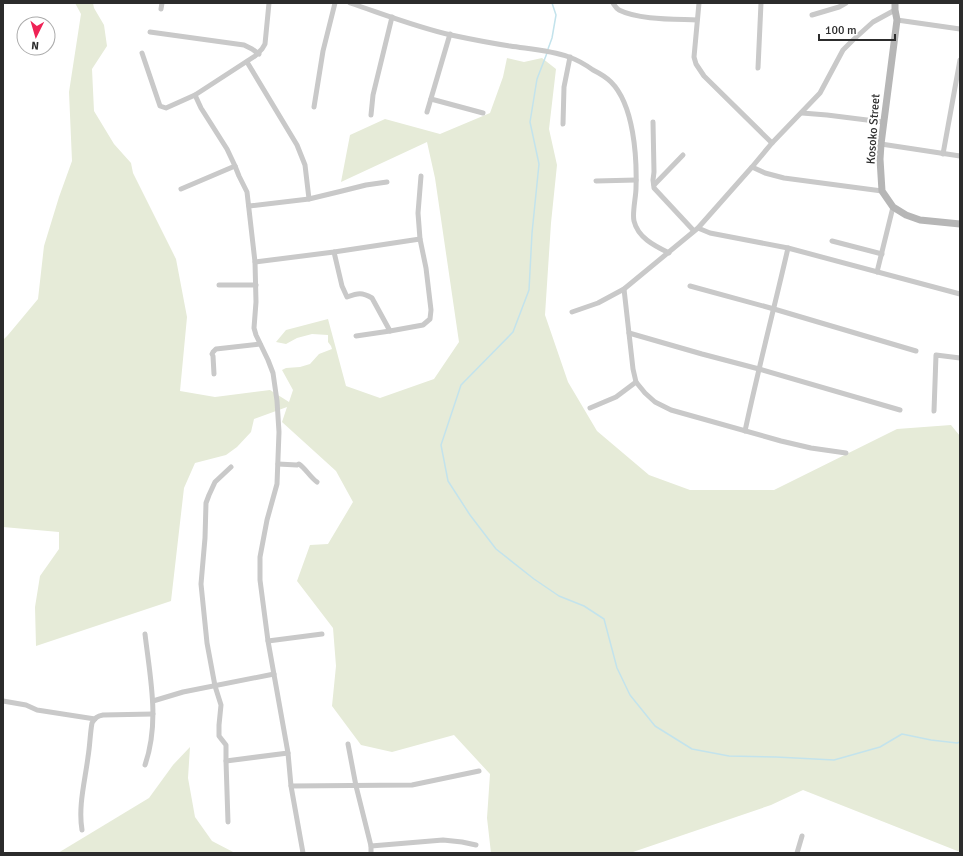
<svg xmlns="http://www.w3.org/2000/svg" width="963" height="856" viewBox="0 0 963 856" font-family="Signika,sans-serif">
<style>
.green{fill:#e6ebd8}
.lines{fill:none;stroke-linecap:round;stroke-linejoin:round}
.stream{stroke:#c3e3ec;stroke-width:1.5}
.street{stroke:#c9c9c9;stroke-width:5}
.secondary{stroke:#b6b6b6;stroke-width:7}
.labels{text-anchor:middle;stroke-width:4;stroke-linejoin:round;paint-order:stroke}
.street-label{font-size:12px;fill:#2c2c2c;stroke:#fff}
</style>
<rect width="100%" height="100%" fill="#fff"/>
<!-- green -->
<g class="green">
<path d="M75,3h18l1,5 10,17 3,21 -15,23 2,42 20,33 17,19 2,10 43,86 11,58 -7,74 35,6 55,-7 19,12 4,-12 -11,-20 4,-2 14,-1 10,-3 9,-10 13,-5 -1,-3 -3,-4v-7l-16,-1 -15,4 -11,6 -10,-2 10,-12 42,-11 18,67 34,12 54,-19 25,-37 -24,-164 -8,-36 -86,40 9,-47 35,-16 55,15 50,-21 13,-36 4,-19 17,4 18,-4 14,11 -7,60 8,36 -6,58 -6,92 23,67 29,49 52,44 41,15h84l123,-61 54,-4 9,11v416l-157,-62 -32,15 -141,48h-139l-4,-35 3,-44 -36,-39 -62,17 -31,-7 -29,-39 4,-40 -3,-38 -36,-47 13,-36 18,-1 25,-42 -17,-31 -54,-49 5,-15 -33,12 -3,13 -14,15 -11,8 -31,8 -11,25 -13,113 -135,45 -1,-39 5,-31 19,-27v-17l-56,-5v-187l5,-5 30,-36 6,-53 15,-49 13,-36 -3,-69 12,-78z"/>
<path d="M190,747l-2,31 7,39 17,24 23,12h-177l91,-55 24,-33z"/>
</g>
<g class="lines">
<!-- stream -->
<g class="stream">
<path d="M548,49l4,-11 4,-23 -4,-12"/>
<path d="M547,53l-10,26 -7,43 9,42 -7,69 -3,57 -16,42 -52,53 -20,60 7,36 22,34 26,34 38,30 25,17 25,10 20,13 13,49 13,27 25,31 37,23 37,7 47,1 58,3 46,-13 22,-13 29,6 26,3 3,-1"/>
</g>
<!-- street -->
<g class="street">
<path d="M269,3l-4,41 -3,5 -7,7 -60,39 6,13 26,41 8,17 4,10 8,16 8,70 1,40 -2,26 2,7 12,25 5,13 4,28 2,31 -2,52 -10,36 -7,37v23l8,61 20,112 3,33 12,67"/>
<path d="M350,3c33,11 66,24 101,32 19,4 39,8 59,11 20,3 40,4 59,11 9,3 17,8 24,13 6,3 13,7 18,12 23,23 26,75 25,106 0,9 -4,25 -2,33 4,17 21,25 35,32"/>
<path d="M613,3c2,3 3,5 6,7 20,10 56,9 78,10"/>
<path d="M699,3l-5,54 2,7 8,12 68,67"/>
<path d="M161,9l1,-6"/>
<path d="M812,15l27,-8 7,-4"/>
<path d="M897,20l63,9"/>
<path d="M150,32l94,13 8,4 7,5"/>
<path d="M142,53l18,53 6,2 29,-13"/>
<path d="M247,62l50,83 8,20 4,34"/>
<path d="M758,68l3,-65"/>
<path d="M431,99l52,14"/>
<path d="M314,107l9,-56 12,-48"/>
<path d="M427,112l23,-78"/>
<path d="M802,113l25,2 56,7"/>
<path d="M371,115l2,-20 19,-78"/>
<path d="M653,122l1,50 -1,8 1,8 40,43"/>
<path d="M563,124l1,-37 6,-30"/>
<path d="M881,144l79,12"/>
<path d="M943,154l17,-94"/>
<path d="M752,167l13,6 19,5 98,13"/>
<path d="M596,181l40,-1"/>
<path d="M654,185l29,-30"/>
<path d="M181,189l54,-23"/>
<path d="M249,206l60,-7 33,-8 24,-6 21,-3"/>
<path d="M698,228l12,5 78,15 172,46"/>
<path d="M832,241l50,13"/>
<path d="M334,252l8,34 5,11c11,-4 15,-5 25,1l18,33"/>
<path d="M255,262l79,-10 86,-13"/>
<path d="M877,272l16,-65"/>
<path d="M219,285h37"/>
<path d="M690,286l84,23 142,42"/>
<path d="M624,289l9,80 3,13 9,11 10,9 16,8 110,31 30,7 35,5"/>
<path d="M572,312l26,-9 26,-14 74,-61 54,-61 20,-24 48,-50 23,-43 10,-10 20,-18 22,-12"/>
<path d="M629,333l73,21 57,15 141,41"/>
<path d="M356,336l34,-5 33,-6 7,-6 1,-9 -5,-42 -6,-29 -2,-26 3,-37"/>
<path d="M214,374l-1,-18 -1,-2 1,-2 3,-3 44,-5"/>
<path d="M590,408l26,-11 20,-15"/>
<path d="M934,411l2,-56 24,3"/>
<path d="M745,431c13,-61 29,-122 43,-183"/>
<path d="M278,464l19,1 2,-1c7,5 11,13 18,18"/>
<path d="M145,634c5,43 15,88 0,131"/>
<path d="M268,641l54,-7"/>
<path d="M3,701l23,4 11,5 58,9"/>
<path d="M153,701l30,-9 91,-18"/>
<path d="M348,744l8,42 15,60v7"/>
<path d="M226,761l62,-8"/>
<path d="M291,786l121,-1 67,-14"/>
<path d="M228,822l-2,-61v-16l-7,-9v-11l2,-20 -6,-19 -8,-43 -6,-59 4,-46 1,-35 3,-8 6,-13 16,-15"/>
<path d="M82,830c-4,-24 3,-49 6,-73 2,-12 2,-23 4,-34 3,-5 5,-7 11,-8l50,-1"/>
<path d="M371,846l72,-6 19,2 14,3"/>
<path d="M797,853l5,-17"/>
</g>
<!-- secondary -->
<path class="secondary" d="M895,3v7l2,10 -16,124 -1,15 2,32 11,16 13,8 14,5 40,4"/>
</g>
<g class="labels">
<!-- street labels -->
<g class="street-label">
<text transform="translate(873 129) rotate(-86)" y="4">Kosoko Street</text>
</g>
</g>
<!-- border -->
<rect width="963" height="856" fill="none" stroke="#2c2c2c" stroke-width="8"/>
<!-- north arrow -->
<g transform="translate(36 36) rotate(185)"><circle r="19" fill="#ffffff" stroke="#ababab"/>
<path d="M0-3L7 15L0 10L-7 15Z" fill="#ef2255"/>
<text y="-6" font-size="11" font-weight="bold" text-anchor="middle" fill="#2c2c2c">N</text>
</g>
<!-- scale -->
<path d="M819 34v6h76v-6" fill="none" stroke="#2c2c2c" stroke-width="2"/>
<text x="825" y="34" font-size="12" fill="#2c2c2c" stroke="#ffffff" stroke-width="3" paint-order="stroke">100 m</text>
</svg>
